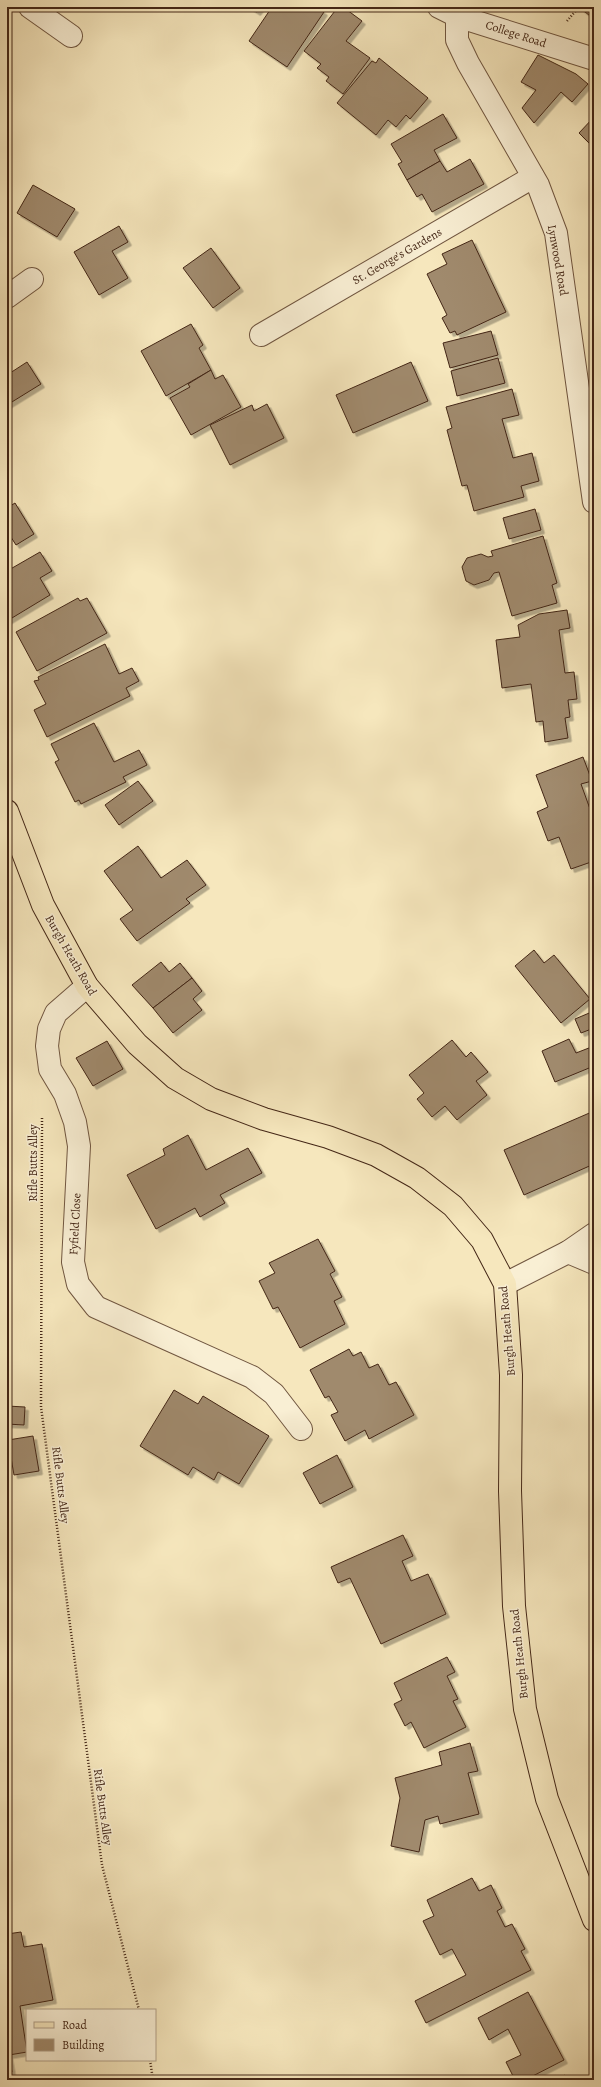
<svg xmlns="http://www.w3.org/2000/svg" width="601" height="2087" viewBox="0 0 601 2087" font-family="Alegreya,serif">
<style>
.building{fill:#a08a6d;stroke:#432616;filter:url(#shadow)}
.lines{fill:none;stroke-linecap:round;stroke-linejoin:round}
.minor-casing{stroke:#705640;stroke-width:24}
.major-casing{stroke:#432616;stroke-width:24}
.path{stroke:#432616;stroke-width:2.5;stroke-dasharray:1 2;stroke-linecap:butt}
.minor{stroke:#f9efd4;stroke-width:22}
.major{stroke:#f6e7bd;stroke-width:22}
.labels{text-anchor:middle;stroke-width:3;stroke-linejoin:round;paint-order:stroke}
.street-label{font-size:12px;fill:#432616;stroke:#f9efd4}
</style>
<defs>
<filter id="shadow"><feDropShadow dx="3.5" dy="3.5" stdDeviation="0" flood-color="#0004"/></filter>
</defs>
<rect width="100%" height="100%" fill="#f6e7bd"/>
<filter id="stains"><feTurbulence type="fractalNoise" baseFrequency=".005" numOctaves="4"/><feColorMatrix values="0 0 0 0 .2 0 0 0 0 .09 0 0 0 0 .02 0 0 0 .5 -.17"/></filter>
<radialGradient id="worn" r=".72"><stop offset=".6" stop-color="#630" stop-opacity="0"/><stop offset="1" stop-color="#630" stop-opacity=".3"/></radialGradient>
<!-- building -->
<g class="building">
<path d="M249,7h12l-4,5z"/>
<path d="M272,7h45l7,5 -37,55 -38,-26z"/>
<path d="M338,7h5l19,14 -16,20 24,17 -27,36 -17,-13 3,-4 -12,-9 4,-4 -17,-13z"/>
<path d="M581,7h13v12l-14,-11z"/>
<path d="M538,55l38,19 12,10 -16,18 -11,-10 -27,31 -12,-15 14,-18 -15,-8z"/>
<path d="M379,58l49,40 -18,21 -4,-4 -10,12 -8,-7 -12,15 -39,-32 35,-42 4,2z"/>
<path d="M443,114l14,24 -23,12 6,11 -33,19 -9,-16 4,-2 -11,-18z"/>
<path d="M594,117v31l-15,-15z"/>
<path d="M470,159l14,25 -52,28 -10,-18 -5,3 -10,-17 33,-19 7,11z"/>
<path d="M33,185l42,24 -18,28 -40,-24z"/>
<path d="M119,226l9,16 -16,9 16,27 -29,17 -25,-43z"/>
<path d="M472,240l34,72 -49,23 -2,-4 -5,2 -8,-15 5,-3 -20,-41 20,-10 -5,-10z"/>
<path d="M211,248l29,40 -27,20 -30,-40z"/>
<path d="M191,324l12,21 -4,3 12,22 -45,26 -25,-45z"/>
<path d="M491,331l7,24 -48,13 -7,-25z"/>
<path d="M498,358l7,25 -48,13 -6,-25z"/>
<path d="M27,362l14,22 -34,21v-30z"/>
<path d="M411,362l17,39 -75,32 -17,-38z"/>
<path d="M211,370l4,9 8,-4 18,32 -50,28 -21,-37 20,-11 -2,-3z"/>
<path d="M512,389l7,26 -17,4 11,39 19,-5 7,28 -18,5 3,11 -50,14 -7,-26 -5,1 -15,-56 5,-2 -6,-21z"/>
<path d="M267,404l17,34 -54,27 -20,-40 42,-20 2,6z"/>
<path d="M15,503l19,31 -18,11 -7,-11 -2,1v-27z"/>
<path d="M535,509l6,21 -32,9 -6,-21z"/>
<path d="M543,536l14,47 -5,2 5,18 -45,13 -13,-44 -5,1 -5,7 -15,5 -8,-4 -4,-14 5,-9 14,-4 7,3 5,-1 -2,-5z"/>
<path d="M40,552l12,19 -12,7 10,17 -43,26v-50z"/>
<path d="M78,598l2,3 7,-3 20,35 -70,38 -21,-39z"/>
<path d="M567,610l3,18 -11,2 6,43 9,-1 3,27 -9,1 2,17 -5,1 3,20 -23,4 -2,-21 -7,1 -5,-38 -29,4 -6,-48 24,-3 -2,-12 21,-11z"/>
<path d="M105,644l14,30 13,-6 7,13 -13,7 4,8 -83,41 -13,-27 12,-6 -12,-23 5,-1 -1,-3z"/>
<path d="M94,723l20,39 25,-12 8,15 -24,12 3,5 -45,22 -2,-4 -4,2 -20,-40 4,-2 -8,-16z"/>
<path d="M583,757l9,24 -11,3 13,36v9l-4,2 4,11v19l-23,8 -12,-32 -11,4 -11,-29 11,-5 -12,-32z"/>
<path d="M138,781l15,20 -34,24 -14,-20z"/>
<path d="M138,846l23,32 26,-18 19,25 -20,14 4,4 -53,38 -17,-22 13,-9 -29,-39z"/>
<path d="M534,950l10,13 10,-8 36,44 -29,24 -46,-57z"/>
<path d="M161,962l8,10 11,-9 12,15 -39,30 -21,-23z"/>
<path d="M192,978l10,13 -9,8 9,11 -29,23 -20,-25z"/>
<path d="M594,1011v17l-13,5 -6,-14z"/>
<path d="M569,1039l7,14 18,-7v20l-39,16 -13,-31z"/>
<path d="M452,1040l14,17 5,-5 17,20 -12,9 11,14 -30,25 -12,-14 -13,11 -15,-18 7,-6 -15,-18z"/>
<path d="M107,1041l16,28 -30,17 -17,-28z"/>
<path d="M594,1111v53l-70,31 -20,-45z"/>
<path d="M188,1135l18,35 42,-22 14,25 -42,22 5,8 -25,14 -5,-9 -39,21 -29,-54 38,-20 -2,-6z"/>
<path d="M318,1239l17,32 -5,3 12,23 -8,4 11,23 -45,24 -22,-41 -5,2 -14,-28 16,-8 -6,-10z"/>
<path d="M349,1349l4,7 8,-4 8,16 9,-4 11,21 7,-3 18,33 -45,24 -4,-9 -20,11 -14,-26 7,-3 -9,-16 -4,2 -15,-28z"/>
<path d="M174,1390l24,14 5,-8 66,40 -30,48 -21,-12 -4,8 -21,-13 -5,8 -48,-29z"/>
<path d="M7,1406l18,1 -1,18 -17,-1z"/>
<path d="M33,1436l6,35 -25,4 -6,-35z"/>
<path d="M337,1455l16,32 -33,17 -17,-31z"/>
<path d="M403,1535l10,21 -11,5 9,20 17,-7 18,40 -65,30 -31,-66 -12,5 -7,-16z"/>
<path d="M447,1657l8,15 -8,4 11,23 -5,2 13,26 -42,21 -13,-26 -6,4 -11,-22 8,-4 -8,-17z"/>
<path d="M470,1743l8,28 -10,2 11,41 -39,10 -2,-8 -13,4 -6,32 -28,-6 9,-48 -5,-20 47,-13 -3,-13z"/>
<path d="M472,1878l7,13 12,-6 11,23 -5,3 8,16 7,-3 13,25 -4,2 10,19 -105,53 -11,-22 51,-26 -14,-26 -12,6 -17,-34 11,-5 -7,-16z"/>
<path d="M21,1932l3,15 18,-3 11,56 -33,6 7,46 -18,3 3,17 -5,1v-139z"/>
<path d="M528,1992l36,68 -39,20h-10l-9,-18 15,-7 -13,-26 -19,11 -11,-22z"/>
<path d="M565,2075l3,5h-11z"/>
</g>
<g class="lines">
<defs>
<g id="minor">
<path d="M30,7l41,29"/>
<path d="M439,7l18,9 137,43"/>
<path d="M457,16v24l11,23 70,122 18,48 38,269"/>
<path d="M7,297l25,-18"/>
<path d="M261,335l272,-158"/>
<path d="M87,986l-31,27 -7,16 -2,17 3,23 15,25 10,28 4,24 -6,116 5,22 18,23 156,70 22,17 27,35"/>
<path d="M568,1252l26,11"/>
<path d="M505,1284l63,-32 26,-18"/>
</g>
<path id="major" d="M7,811l36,94 44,81 50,58 38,34 36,21 53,20 64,18 48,18 41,23 36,28 29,34 23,44 6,91 -1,116 4,115 11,103 22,90 47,121"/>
</defs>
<!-- minor casing -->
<use href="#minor" class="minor-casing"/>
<!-- major casing -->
<use href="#major" class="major-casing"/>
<!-- path -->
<g class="path">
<path d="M567,21l12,-14"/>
<path d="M42,1118l-1,289 61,458 37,145"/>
<path d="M150,2060l3,20"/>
</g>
<!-- minor -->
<use href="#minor" class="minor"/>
<!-- major -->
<use href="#major" class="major"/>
</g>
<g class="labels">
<!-- street labels -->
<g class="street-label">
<text transform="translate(516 34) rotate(18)" y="4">College Road</text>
<text transform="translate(397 256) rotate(-30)" y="4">St. George's Gardens</text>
<text transform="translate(558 260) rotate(80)" y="4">Lynwood Road</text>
<text transform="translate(71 955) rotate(60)" y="4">Burgh Heath Road</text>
<text transform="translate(33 1163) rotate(-90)" y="4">Rifle Butts Alley</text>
<text transform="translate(75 1224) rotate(-87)" y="4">Fyfield Close</text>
<text transform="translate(507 1331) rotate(-95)" y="4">Burgh Heath Road</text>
<text transform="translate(61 1485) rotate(83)" y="4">Rifle Butts Alley</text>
<text transform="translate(519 1654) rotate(-96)" y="4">Burgh Heath Road</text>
<text transform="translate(103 1807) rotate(82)" y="4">Rifle Butts Alley</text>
</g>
</g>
<!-- margin -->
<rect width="601" height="2087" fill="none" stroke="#f6e7bd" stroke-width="24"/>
<rect x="8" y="8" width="585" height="2071" fill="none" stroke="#432616" stroke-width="2"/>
<rect x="12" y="12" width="577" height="2063" fill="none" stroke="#432616"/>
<!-- legend -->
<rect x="26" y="2009" width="130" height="52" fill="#f9efd4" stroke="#b09f88"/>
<rect x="34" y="2022" width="20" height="6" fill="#f6e7bd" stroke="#b09f88"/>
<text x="62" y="2029" font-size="12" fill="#432616">Road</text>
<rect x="34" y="2039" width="20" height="12" fill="#a08a6d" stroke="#b09f88"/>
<text x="62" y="2049" font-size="12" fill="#432616">Building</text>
<rect width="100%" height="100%" filter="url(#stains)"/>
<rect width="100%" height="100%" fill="url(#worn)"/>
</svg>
